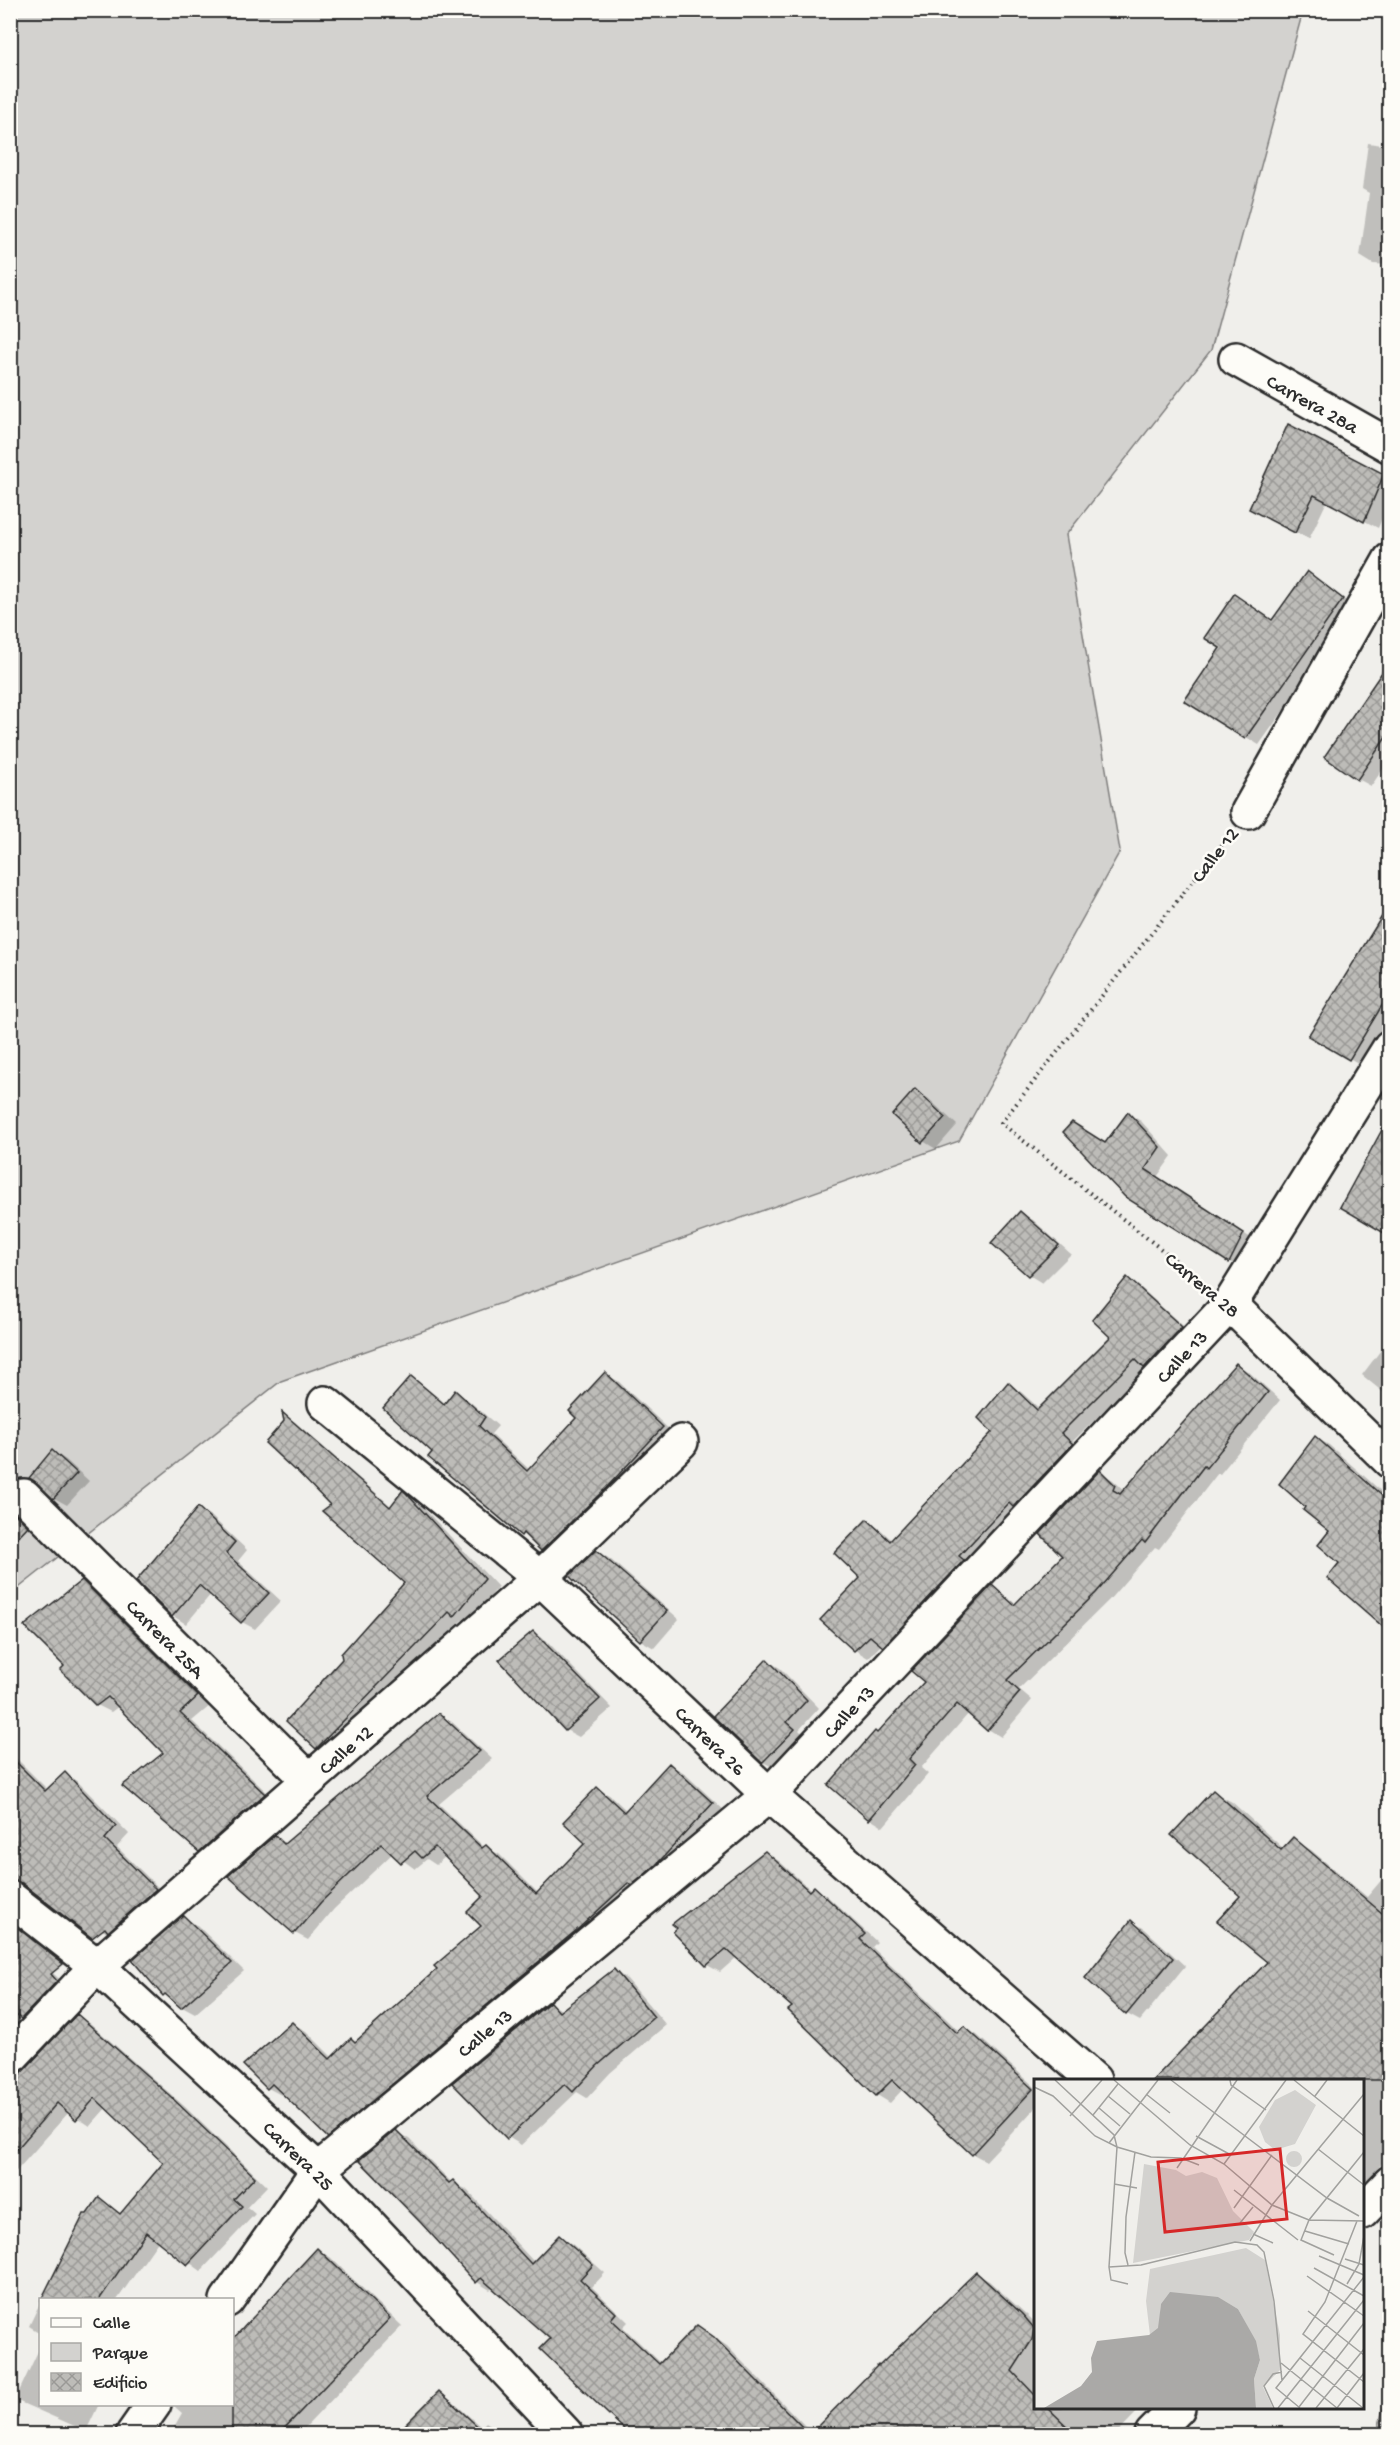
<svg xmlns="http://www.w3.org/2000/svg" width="1400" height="2445" viewBox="0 0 1400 2445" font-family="'Gochi Hand',sans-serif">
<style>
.green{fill:#d3d2cf;stroke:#7f7e7d;stroke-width:1.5}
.shadow{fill:#0003}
.building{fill:url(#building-cross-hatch);stroke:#2b2b2b;stroke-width:1.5}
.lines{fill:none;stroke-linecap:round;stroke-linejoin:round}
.street-casing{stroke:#2b2b2b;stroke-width:38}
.path{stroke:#2b2b2b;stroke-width:4;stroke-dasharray:1.5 4.5;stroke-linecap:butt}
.street{stroke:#fdfcf7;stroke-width:33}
.labels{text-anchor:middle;stroke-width:5;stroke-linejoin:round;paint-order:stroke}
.street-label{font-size:20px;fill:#2b2b2b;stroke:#fdfcf7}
.inset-road{fill:none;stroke:#a1a19e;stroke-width:1.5}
.view{fill:#d62828;fill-opacity:0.15;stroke:#d62828;stroke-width:3}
.inset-edge{fill:none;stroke:#2b2b2b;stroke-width:3}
</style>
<defs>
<pattern id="building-cross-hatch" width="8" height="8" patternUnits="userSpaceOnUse" patternTransform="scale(1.5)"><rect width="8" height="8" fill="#bdbcb8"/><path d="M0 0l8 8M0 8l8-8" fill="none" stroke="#9a9996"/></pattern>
</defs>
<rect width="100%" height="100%" fill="#f0efeb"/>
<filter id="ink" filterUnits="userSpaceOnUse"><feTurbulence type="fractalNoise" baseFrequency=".0167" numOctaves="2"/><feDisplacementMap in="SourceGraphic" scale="12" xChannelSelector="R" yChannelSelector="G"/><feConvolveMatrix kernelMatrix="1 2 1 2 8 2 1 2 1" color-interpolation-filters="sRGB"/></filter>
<g filter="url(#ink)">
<!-- green -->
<g class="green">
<path d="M11,11h1292l-92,339 -145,185 54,316 -161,290 -678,240 -270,213z"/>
<path d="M1389,2383v51h-12z"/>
</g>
<!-- shadow -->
<g class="shadow">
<path d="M1368,143l22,3v119l-17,-1 -13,-8 9,-63 -7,-4z"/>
<path d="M1289,426l101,53v21l-12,28 -51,-27 -18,38 -45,-23z"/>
<path d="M1307,573l49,35 -97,137 -73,-45 87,-79z"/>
<path d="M1390,665v94l-19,27 -13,-7 -3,-68z"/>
<path d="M1382,950l8,7v64l-27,45 -53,-31z"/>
<path d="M915,1091l13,7 29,27 -21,24 -13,-8z"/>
<path d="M1128,1114l13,7 31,35 -15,21 100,65 -14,28 -117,-74z"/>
<path d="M1371,1153l19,11v71l-48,-29z"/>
<path d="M1020,1213l13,7 38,34 -29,29 -13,-8z"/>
<path d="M1127,1279l13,8 54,49 -36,38 -11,-6 -74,73 12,12 -188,200 -15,-9 -14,14 -13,-8 -32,-30 39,-42 5,-57 13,8 13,12 102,-109 13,-48 13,8 19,17 72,-72z"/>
<path d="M1390,1338v60l-28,-23z"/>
<path d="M1236,1365l13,7 31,28 -60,74 -2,-1 -59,76 -4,-2 -46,53 -90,89 13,11 -31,37 -13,-8 -19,-16 -48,55 7,6 -45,53 -13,-8 8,-85 48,-52 66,-95 24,17 48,-48 36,-84 13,8 12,11z"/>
<path d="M605,1374l13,7 57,54 -120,122 -33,-23 -88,-82 -23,-74 13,8 22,18 9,-12 13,8 30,26 -7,8 39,36 48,-52z"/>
<path d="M284,1415l11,7 97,85 11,-15 13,8 82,87 -30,37 -6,-4 -132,136 -13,-8 27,-88 62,-77 -74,-78z"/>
<path d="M1316,1438l13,7 61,54v127l-12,-6 -37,-57 -10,-33z"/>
<path d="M53,1452l13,8 23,21 -22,24 -13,-7 -16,-16z"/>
<path d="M198,1509l13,7 36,34 -9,11 43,40 -26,28 -13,-7 -31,-28 -25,30 -13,-8 -35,-35z"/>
<path d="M597,1551l13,8 69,60 -25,29 -14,-8z"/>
<path d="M82,1582l13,8 116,115 -19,16 85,81 -64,56 -13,-8 -34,-97 -47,-47 -8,6 -14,-7 -31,-39z"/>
<path d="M533,1632l13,8 66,68 -33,29 -13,-7z"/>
<path d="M767,1661l13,7 39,40 -20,22 8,8 -31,31 -13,-7z"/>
<path d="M439,1715l13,7 40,37 -53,45 46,44 14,6 39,39 49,-50 11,-54 13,7 16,15 43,-46 13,7 43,40 -384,332 -13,-8 -45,-43 -3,2 -13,-7 24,-65 14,8 27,27 23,-15 83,-74 45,-43 1,-30 -39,-40 -10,9 -9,-6 -12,10 -22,-16 -59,56 -26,31 -13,-7 -65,-57 45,-39 12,7z"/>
<path d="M10,1752l38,38 17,-16 13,8 51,52 -12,13 51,50 -53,40 -13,-7 -92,-88z"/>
<path d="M1213,1792l19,10 52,47 9,-10 18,11 56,47 23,-27v285l-28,30v-105h-183l-13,-11 104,-107 -28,-66z"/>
<path d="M765,1853l14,8 33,30 2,-3 13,8 50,46 -5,5 88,85 4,-5 13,8 59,53v19l-50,54 -13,-7 -70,-65 -13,14 -13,-8 -87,-85 4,-3 -57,-50 -17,15 -13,-7z"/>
<path d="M183,1917l14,8 47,46 -49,43 -13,-7z"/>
<path d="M1132,1922l13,7 40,37 -45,55 -13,-7 -40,-36z"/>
<path d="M10,1933l60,56 -35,37 -13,-8z"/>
<path d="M614,1971l13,8 39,46 -56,48 -23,25 -10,-6 -56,53 -13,-8 42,-134 13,8z"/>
<path d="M78,2016l13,8 93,82 83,80 -20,21 8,7 -54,57 -42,-31 -42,60h-75l57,-101 23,15 43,-51 -58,-56 -17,19 -21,-14 -59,66v-91z"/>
<path d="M396,2132l13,7 43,44 14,6 69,74 24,-26 13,7 33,29 -13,14 36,35 -5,5 39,37 36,-37 29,19 86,88 65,-67 2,1 96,-94 13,7 47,42v85h105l-25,26h-482l-92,-85 10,-10 -59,-52 -3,3 -13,-8 -54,-60z"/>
<path d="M317,2250l13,7 72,69 -103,108h-9l-7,-4 -22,-20 -22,24h-69l12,-21 -7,-6 2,-3h55z"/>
<path d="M40,2303v30l-11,-7z"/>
<path d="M40,2347v57h59l-13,27 -71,-31z"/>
<path d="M439,2393l13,8 29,26 5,-5 18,12h-106z"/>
</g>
<!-- building -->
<g class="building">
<path d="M1288,424l96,50 -20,48 -50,-27 -19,38 -46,-24z"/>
<path d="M1307,571l36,28 -98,140 -61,-38 36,-53 -16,-10 30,-44 38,26z"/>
<path d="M1389,662v71l-32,47 -33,-23z"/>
<path d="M1389,905v89l-40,66 -41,-24z"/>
<path d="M915,1089l30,28 -23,26 -30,-28z"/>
<path d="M1128,1112l32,35 -15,22 99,64 -15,30 -104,-66 -62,-65 9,-10 33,21z"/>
<path d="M1389,1117v119l-49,-29z"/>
<path d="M1020,1211l39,34 -31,31 -37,-33z"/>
<path d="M1127,1277l55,50 -38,41 -9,-9 -74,74 12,11 -60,63 -4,-4 -50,53 5,4 -81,87 -13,-11 -16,15 -34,-31 40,-42 -26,-25 33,-34 23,22 102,-109 -14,-14 30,-36 29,28 73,-73 -18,-17z"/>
<path d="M1236,1363l32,29 -62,76 -2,-2 -59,77 -3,-3 -46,53 -89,87 13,12 -33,39 -30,-27 -48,55 6,6 -46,55 -41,-35 47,-54 2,2 47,-51 -13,-11 81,-86 22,20 48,-49 -22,-22 60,-64 15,15 -2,5 7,4z"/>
<path d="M605,1372l58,55 -57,61 -65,63 -18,-18 -2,3 -93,-79 4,-5 -49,-44 28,-32 33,28 11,-14 30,27 -6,9 48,45 49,-53 -7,-7z"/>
<path d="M282,1412l108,95 13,-17 3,3 79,86 -31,38 -5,-5 -133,137 -30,-28 56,-62 -1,-5 63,-71 -82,-72 8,-6 -35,-36 -1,1 -29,-27 19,-22z"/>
<path d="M1315,1436l74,66v130l-62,-54 12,-15 -21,-18 11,-14 -26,-21 2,-3 -26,-23z"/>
<path d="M52,1450l25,23 -24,26 -16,-16 -8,-5z"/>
<path d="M198,1507l37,35 -9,11 43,40 -28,30 -42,-38 -27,32 -36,-36z"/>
<path d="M10,1509l18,17 -18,19z"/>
<path d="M596,1550l71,61 -27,30 -71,-65z"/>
<path d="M82,1580l116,116 -18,17 85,81 -66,58 -77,-66 41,-33 -55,-56 -12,9 -36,-36 4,-4 -40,-40z"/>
<path d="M533,1631l67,68 -35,32 -66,-71z"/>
<path d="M767,1659l40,41 -20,22 8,7 -33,34 -49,-47z"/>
<path d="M439,1713l41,38 -53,45 55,52 4,-3 50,49 49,-51 -22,-21 34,-35 27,25 45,-49 44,40 -57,62 -25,21 -3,-3 -49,45 -251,210 -56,-54 -5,5 -24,-24 49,-43 38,37 21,-21 4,4 82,-73 -3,-3 47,-40 -14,-14 16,-16 -48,-49 -13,11 -7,-7 -14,12 -20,-19 -60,58 -27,32 -66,-58 47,-41 9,9z"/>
<path d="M10,1756l35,35 20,-19 51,54 -11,13 51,50 -48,43 -3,-4 -13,10 -70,-55 -12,-3z"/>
<path d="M1213,1790l68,60 12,-13 96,82v161h-236l114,-118 -50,-41 23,-25 -69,-61z"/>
<path d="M765,1851l44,40 5,-5 51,48 -5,5 97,94 7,-7 69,63 -61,66 -80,-75 -16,16 -88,-86 4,-3 -66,-58 -20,17 -33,-34 4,-4 -5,-4z"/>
<path d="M183,1915l49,48 -51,45 -16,-14 -2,2 -31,-36z"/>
<path d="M1131,1920l42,38 -47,57 -41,-37z"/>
<path d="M10,1922l53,42 -12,10 6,7 -36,38 -11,-9z"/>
<path d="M614,1969l40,48 -57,49 -24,26 -8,-8 -58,55 -55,-56 98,-81 9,10z"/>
<path d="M77,2014l93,82 85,81 -21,22 8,7 -55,59 -41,-33 -47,68h-58l43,-86h3l12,-17 21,17 43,-51 -68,-65 -19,22 -19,-17 -47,54v-72z"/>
<path d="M396,2130l53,53 4,-3 78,84 28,-29 34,30 -13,14 36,34 -5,6 48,45 38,-39 17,12 95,97h-180l-89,-85 10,-10 -69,-61 -5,5 -55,-60 -62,-63z"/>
<path d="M317,2248l73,70 -111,116h-47v-94z"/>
<path d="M976,2272l46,42 12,14 -2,12 -20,31 23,24v13h13l27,26h-265l68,-69 1,1z"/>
<path d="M439,2391l47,43h-90z"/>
</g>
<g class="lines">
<defs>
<g id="street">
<path d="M1236,359l154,87"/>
<path d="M1248,812l142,-252"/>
<path d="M1230,1304l160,157"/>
<path d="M325,1403l215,175 229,217 325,285"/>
<path d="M24,1496l285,284"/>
<path d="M10,1898l87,68 221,204 248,264"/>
<path d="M10,2058l87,-92 443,-388 141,-136"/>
<path d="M1362,2212l28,-29"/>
<path d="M227,2300l91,-130 451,-375 461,-491 160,-257"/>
<path d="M133,2434l21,-30"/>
<path d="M1152,2434l26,-26"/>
</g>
</defs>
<!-- street casing -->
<use href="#street" class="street-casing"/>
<!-- path -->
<path class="path" d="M1199,1279l-198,-156 223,-281"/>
<!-- street -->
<use href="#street" class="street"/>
</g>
</g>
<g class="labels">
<!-- street labels -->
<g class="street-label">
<text transform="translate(1313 403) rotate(29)" y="7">Carrera 28a</text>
<text transform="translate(1214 854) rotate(-52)" y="7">Calle 12</text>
<text transform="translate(1203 1284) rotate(40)" y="7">Carrera 28</text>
<text transform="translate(1181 1356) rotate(-47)" y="7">Calle 13</text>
<text transform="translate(166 1638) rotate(45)" y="7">Carrera 25A</text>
<text transform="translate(848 1711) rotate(-47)" y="7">Calle 13</text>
<text transform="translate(711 1740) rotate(44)" y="7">Carrera 26</text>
<text transform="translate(345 1749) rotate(-41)" y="7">Calle 12</text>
<text transform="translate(484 2032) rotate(-40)" y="7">Calle 13</text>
<text transform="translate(299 2155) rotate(44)" y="7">Carrera 25</text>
</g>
</g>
<!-- overview -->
<g transform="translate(1034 2079)">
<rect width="330" height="330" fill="#f0efeb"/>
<path d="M261,11l21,15 -21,39 -20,6 -10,-8 -6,-15 16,-27zM252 80a8 8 0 1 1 16 0a8 8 0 1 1-16 0ZM110,85l32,6 10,6 16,-4 15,6 16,33 21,21 -5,8 -116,23zM212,169l19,12 15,75v35l-17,17 10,21h-17l-2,-29 6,-19 -5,-19 -17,-32 -21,-12 -56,7 -2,24 -9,7 -4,-34 4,-32z" fill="#d3d2cf"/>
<path d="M136,213l48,5 20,12 18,32 4,19 -6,19 2,29h-212l37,-22 11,-14 -1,-14 6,-17 52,-6 9,-7 3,-24z" fill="#aaa9a7"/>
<path class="inset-road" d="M21,1l59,55 3,12 -8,120 2,13 17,4M80,1l76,65 34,19 48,41 37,15 55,1M137,1l156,118 32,18M196,1l1,5 35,25M260,1l70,56M0,8l19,9 42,40 22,11 34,10 30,1 18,7M112,15l24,19M74,17l22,18M281,17l12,-16M65,29l21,18M59,36l25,-31M36,37l32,-36M162,57l35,19M75,64l49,-63M284,70l46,36M190,85l62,-84M143,89l60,-88M80,105l23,4M200,111l64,50M200,129l38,-53M323,142l-32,81 -22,32 61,48M206,144l13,-16M271,152l44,13M219,155l20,9M216,162l22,-36 92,-111M300,176l-33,-15 8,-20 55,-68M285,177l45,19M311,180l19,6M94,186l-3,-12 1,-36 9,-65M75,188l32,-2 94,-23 22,3 7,7 10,49 8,80M280,189l50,28M273,197l57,40M313,205l12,-20 5,-28M274,232l56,44M266,279l63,50M247,284l56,45M265,328l65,-84M240,329l-10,-22 9,-12 9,-2M244,329l86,-108M266,329l-24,-20 88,-111M282,329l48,-59M303,329l27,-35"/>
<path class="view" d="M246,70l7,70 -122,13 -7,-70z"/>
<rect width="330" height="330" class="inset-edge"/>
</g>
<!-- margin -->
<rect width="1400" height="2445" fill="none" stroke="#fdfcf7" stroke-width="36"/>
<rect x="18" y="18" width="1364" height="2409" fill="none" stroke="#2b2b2b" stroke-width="2" filter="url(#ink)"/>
<!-- legend -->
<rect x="39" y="2298" width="195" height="108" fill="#fdfcf7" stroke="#a9a8a5" stroke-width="1.5"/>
<rect x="51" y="2318" width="30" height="9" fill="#fdfcf7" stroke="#a9a8a5" stroke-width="1.5"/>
<text x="93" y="2328" font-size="18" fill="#2b2b2b">Calle</text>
<rect x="51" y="2343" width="30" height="18" fill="#d3d2cf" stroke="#a9a8a5" stroke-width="1.5"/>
<text x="93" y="2358" font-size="18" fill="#2b2b2b">Parque</text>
<rect x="51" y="2373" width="30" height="18" fill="url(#building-cross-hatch)" stroke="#a9a8a5" stroke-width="1.5"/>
<text x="93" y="2388" font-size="18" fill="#2b2b2b">Edificio</text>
</svg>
